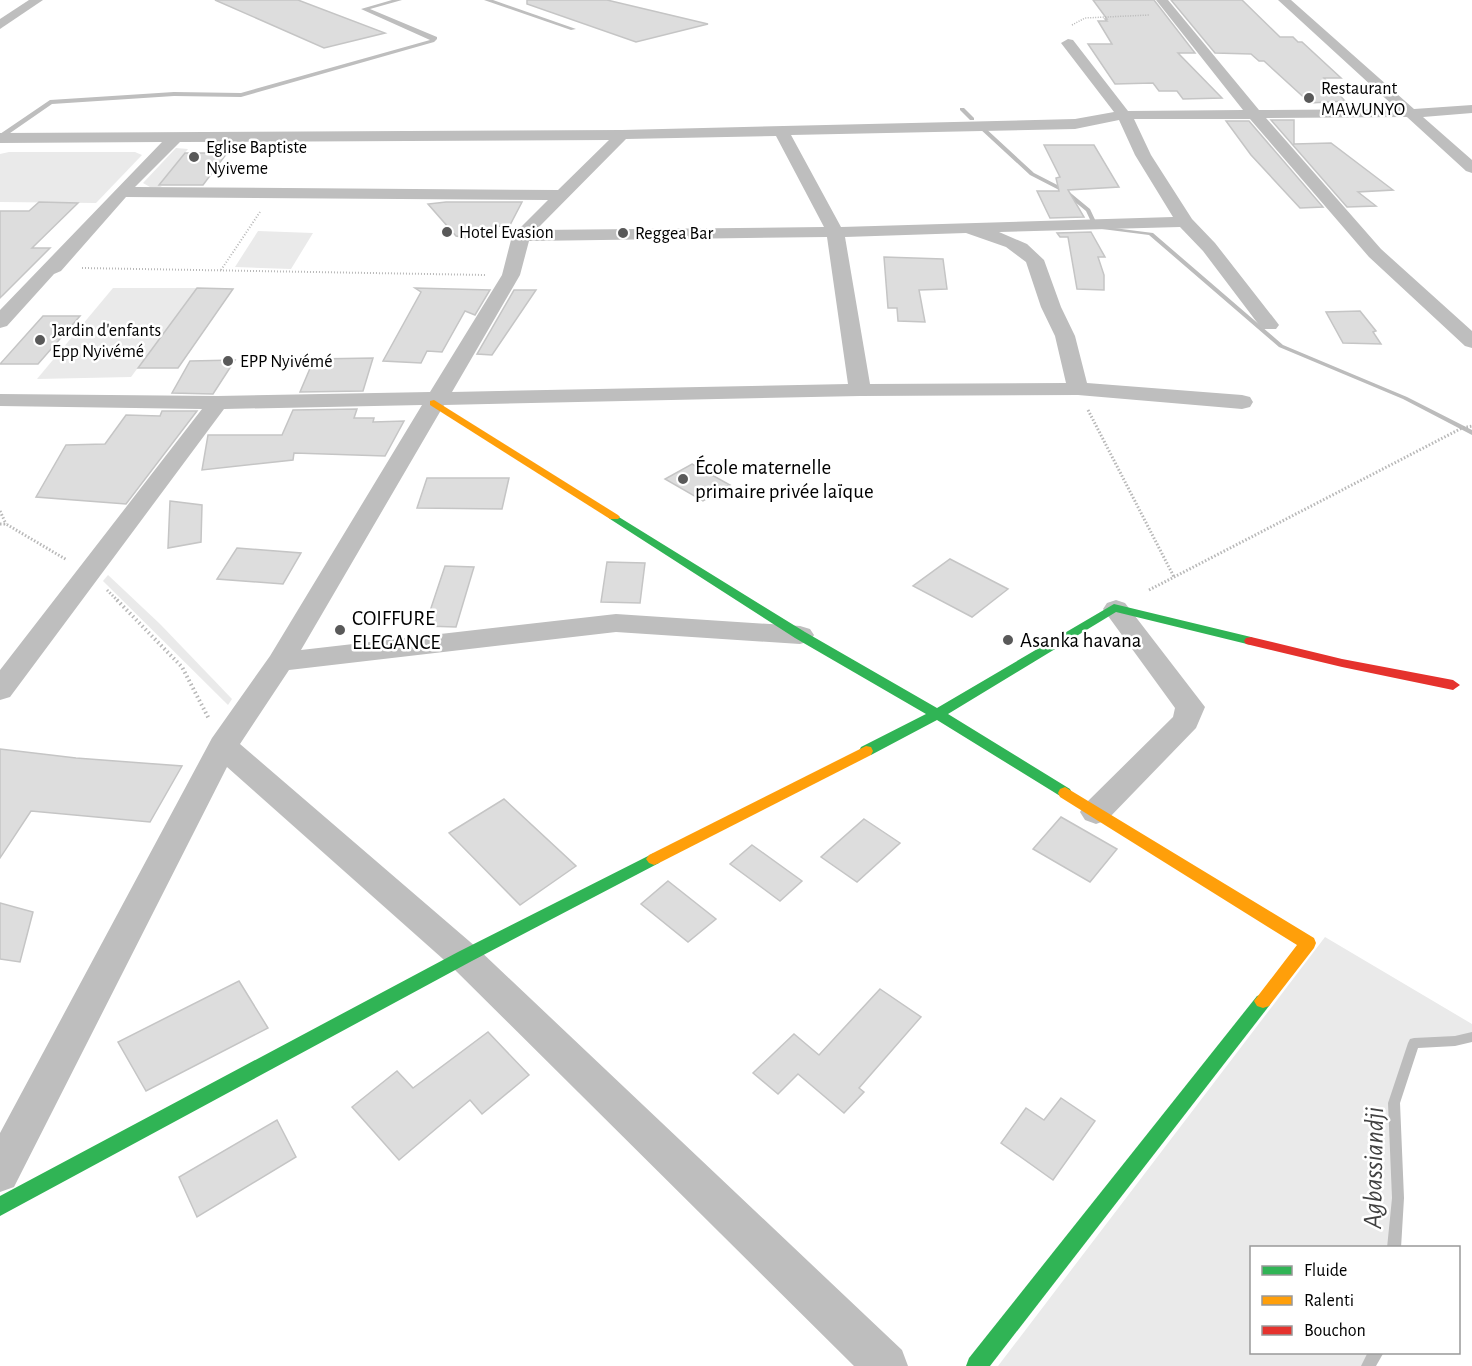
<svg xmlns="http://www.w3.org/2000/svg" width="1472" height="1366" viewBox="0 0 1472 1366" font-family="'Alegreya Sans',sans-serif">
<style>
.green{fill:#eaeaea}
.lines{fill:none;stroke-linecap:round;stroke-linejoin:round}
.stream{fill:#bcbcbc;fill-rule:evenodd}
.building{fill:#ddd;stroke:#c5c5c5;stroke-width:1.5}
.path-far3{stroke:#b8b8b8;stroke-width:1.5;stroke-dasharray:1 1.5;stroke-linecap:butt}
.path-far2{stroke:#b8b8b8;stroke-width:2;stroke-dasharray:1 2;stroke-linecap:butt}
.path-far1{stroke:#b8b8b8;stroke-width:3;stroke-dasharray:1.5 2;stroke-linecap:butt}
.path{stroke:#b8b8b8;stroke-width:4;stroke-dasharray:1.5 3;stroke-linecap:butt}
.lane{fill:#bebebe;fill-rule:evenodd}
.street{fill:#bebebe;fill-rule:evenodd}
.fast{fill:#30b455;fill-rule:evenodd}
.slow{fill:#ff9f0a;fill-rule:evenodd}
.jam{fill:#e5322d;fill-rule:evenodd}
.poi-dot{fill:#595959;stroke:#fff;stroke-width:2}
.labels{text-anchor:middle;stroke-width:5;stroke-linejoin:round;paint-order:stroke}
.far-poi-label{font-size:18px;fill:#000;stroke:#fff;text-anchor:start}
.poi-label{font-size:21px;fill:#000;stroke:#fff;text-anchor:start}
.near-water-label{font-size:27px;font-style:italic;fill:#414141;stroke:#fff}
</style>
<rect width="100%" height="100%" fill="#fff"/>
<!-- green -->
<g class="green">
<path d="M176,148l12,1 -29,36 3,2h-12l-7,-4z"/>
<path d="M9,152h126l7,3 -46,48 -96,-1v-48z"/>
<path d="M258,231l55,2 -22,36 -56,-2z"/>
<path d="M113,288h84l-66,89 -94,2z"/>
<path d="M108,575l52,49 72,75 -4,6 -125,-124z"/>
<path d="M1325,937l147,87v11l-17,5 -42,3 -20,59 4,96 -4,49 -141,1v104l122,1 -9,13h-367z"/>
</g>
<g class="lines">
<!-- stream -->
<g class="stream">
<path d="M960,108h4l10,10v2h-4l-10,-10z"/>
<path d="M979,126h4l51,47 33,17 23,19 8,17 55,7 130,112 124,52 65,33v5l-69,-36 -124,-52 -130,-112 -55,-7 -8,-17 -23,-19 -33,-17 -51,-47z"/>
<path d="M1472,1032v10l-17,4 -37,2 -18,55 4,95 -3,50h-14l5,-50 -4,-95 20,-60 2,-4 4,-1 41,-2z"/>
<path d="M1368,1352h16l-8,14h-15z"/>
</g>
</g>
<!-- building -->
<g class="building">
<path d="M215,0h83l87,33 -61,15z"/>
<path d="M527,0h80l101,24 -72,18 -109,-38z"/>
<path d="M1093,0h61l41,53h-17l44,45 -39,1 -6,-8h-18l-6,-8 -38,1 -27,-40h24l-14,-23h9l-2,-2h2z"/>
<path d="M1171,0h71l38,37h13l5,5h4l39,36h-17l21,23 -35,2 -46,-42h-5l-8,-7 -36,-1z"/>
<path d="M1271,120h23v24l37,-1 62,47 -35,2 18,14 -29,1z"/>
<path d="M1226,121h23l74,86 -23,1 -49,-53z"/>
<path d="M1044,145h50l25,42 -51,3 16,27 -34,1 -13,-27h22l-3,-13 4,-1z"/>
<path d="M185,153h42l-24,32h-44z"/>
<path d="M39,202l39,1 -46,45h18l-50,50v-87h29z"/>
<path d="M446,202h76l-13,25 -13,-1 -7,8 -17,5 -16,-3 -28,-32z"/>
<path d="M1091,232l14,25h-7l6,18v15l-27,-1 -9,-52h-8l-3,-4z"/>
<path d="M884,257l59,2 4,30 -28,1 6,32 -27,-1 -1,-13h-9z"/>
<path d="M197,288l36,1 -55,79h-40z"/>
<path d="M415,288l75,2 -15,25 -10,-4 -23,41 -15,-1 -6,12 -38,-2 38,-69z"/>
<path d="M514,290h22l-44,65 -15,-1z"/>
<path d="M1360,311l16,20 -3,1 8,12 -38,-1 -17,-31z"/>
<path d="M43,316h37l-42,48h-38z"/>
<path d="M373,358l-10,33 -63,1 14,-33z"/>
<path d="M235,360l-22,34 -41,-1 18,-32z"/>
<path d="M357,409l-3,9h20l-1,4 31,-1 -19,35 -91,-3 -1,7 -91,10 6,-35h74l11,-25z"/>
<path d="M162,411h35l-71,93 -90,-7 30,-52 39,-1 21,-29 34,1z"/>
<path d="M692,464l38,21 -27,16 -38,-22z"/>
<path d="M427,478h82l-7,31 -85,-1z"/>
<path d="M170,501l32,4 -1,37 -33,6z"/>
<path d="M237,548l64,5 -18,31 -66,-5z"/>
<path d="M950,559l58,30 -36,28 -59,-31z"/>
<path d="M607,562l38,1 -5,40 -39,-1z"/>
<path d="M445,566l29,1 -18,60 -31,-1z"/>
<path d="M0,749l76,9 106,8 -32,56 -119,-11 -31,47z"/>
<path d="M504,799l72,67 -56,39 -71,-72z"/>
<path d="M1061,817l56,32 -27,33 -57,-33z"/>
<path d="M864,819l36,24 -43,39 -36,-25z"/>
<path d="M752,845l50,36 -22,20 -50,-37z"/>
<path d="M668,881l48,38 -28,23 -47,-38z"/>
<path d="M0,903l33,9 -13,50 -20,-3z"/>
<path d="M239,981l29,47 -122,63 -28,-49z"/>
<path d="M880,989l41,28 -62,71 5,4 -20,21 -46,-39 -20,20 -25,-21 41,-39 25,21z"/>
<path d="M488,1032l41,43 -47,39 -12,-14 -71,60 -47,-53 45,-36 16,17z"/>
<path d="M1061,1098l34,23 -42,59 -52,-37 25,-35 18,12z"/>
<path d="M277,1120l19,37 -99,60 -18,-40z"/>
</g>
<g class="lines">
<!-- path-far3 -->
<path class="path-far3" d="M1072,25l13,-7 64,-3"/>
<!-- path-far2 -->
<g class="path-far2">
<path d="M82,268l404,7"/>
<path d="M221,270l39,-58"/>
</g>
<!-- path-far1 -->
<g class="path-far1">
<path d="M1088,410l86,167"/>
<path d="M0,511l6,13"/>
<path d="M0,524h6l61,36"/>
<path d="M107,590l12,12"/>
<path d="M1149,590l313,-162 10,-2"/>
</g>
<!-- path -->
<path class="path" d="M117,600l65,67 27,52"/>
<!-- lane -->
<g class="lane">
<path d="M392,0h10l-32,9 67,28v2l-3,3 -193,55 -67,-1 -122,8 -52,36v-6l50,-34 124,-8 67,1 189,-53 -69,-31z"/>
<path d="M484,0h9l83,29 -5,1z"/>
</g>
<!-- street -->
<g class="street">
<path d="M29,0h14l-43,29v-10z"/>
<path d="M1156,0h12l91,110 138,-1 -119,-109h13l123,109 58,-4v8l-49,4 49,43v13l-6,-2 -59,-54 -141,1 115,131 91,82v17l-7,-2 -96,-89 -119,-138h-116l17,36 41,64 23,24 61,78 3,4 -3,4h-14l-59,-78 -23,-24 -181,5 28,12 17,16 17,47 14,29 12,47 155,12 8,2 3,5 -3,5 -8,2 -164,-14 -218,1 -416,9 -143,245 315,-36 184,12 10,3 4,6 -4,6 -10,3 -184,-12 -327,38 -49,74 236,203 426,403 6,16h-54l-402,-399 -225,-200 -213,420 -14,5v-59l212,-395 58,-82 152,-251 -198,4 -214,288 -10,3v-30l202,-261 -202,-3v-12l218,2 212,-4 72,-117 10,-39 36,-36 -422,-3 -65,74 -7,3 -47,52 -7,2v-18l162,-168 -162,1v-10l622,-3 453,-11 39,-7 -53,-69 7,-4 5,1 55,71 115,-1zM1119,120l16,35 38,62 -332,10 -50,-92 284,-6zM776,136l48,91 -288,3 90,-91zM609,140l-51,50 -423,-3 45,-45zM966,233l40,14 20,15 15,45 14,29 11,47 -196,1 -25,-147zM827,237l21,147 -396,8 68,-117 9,-34z"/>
<path d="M1116,600l9,3 80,104 -9,21 -89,92 -11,4 -11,-4 -5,-8 5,-8 88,-87 2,-9 -72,-99 4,-6z"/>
</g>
<!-- fast -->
<g class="fast">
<path d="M614,514l191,118 132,76 177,-104 137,33 7,4 -7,4 -135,-33 -168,102 122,75 2,4 -2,4 -5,2 -128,-79 -66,35h-10l-2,-4 2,-4 65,-33 -131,-76 -185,-119 -2,-2 2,-2z"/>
<path d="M654,853l5,2 3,4 -3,4 -189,99 -470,254v-20l458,-244z"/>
<path d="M1263,994l6,2 3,5 -3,5 -279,360h-24l3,-8 288,-362z"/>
</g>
<!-- slow -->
<g class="slow">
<path d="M434,400l184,115 2,2 -2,2h-8l-180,-114v-4z"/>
<path d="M866,746l5,1 2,4 -2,4 -212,108 -5,2 -5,-2 -3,-4 3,-4z"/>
<path d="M1065,787l249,151 2,5 -2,5 -45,58 -6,2 -6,-2 -3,-5 43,-56 -237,-148 -2,-4 2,-4z"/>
</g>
<!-- jam -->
<path class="jam" d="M1251,637l91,22 111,21 7,5 -7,5 -111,-23 -96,-23 -2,-3 2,-3z"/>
</g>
<!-- markers -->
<g class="poi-dot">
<circle cx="1309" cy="98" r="6"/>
<circle cx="194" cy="157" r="6"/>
<circle cx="447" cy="232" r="6"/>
<circle cx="623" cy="233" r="6"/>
<circle cx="40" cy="340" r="6"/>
<circle cx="228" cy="361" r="6"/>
<circle cx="683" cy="479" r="6"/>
<circle cx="340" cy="630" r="6"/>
<circle cx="1008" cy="640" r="6"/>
</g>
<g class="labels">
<!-- far-poi labels -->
<g class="far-poi-label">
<text x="1321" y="94">Restaurant<tspan x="1321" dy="21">MAWUNYO</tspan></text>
<text x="206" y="153">Eglise Baptiste<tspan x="206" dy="21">Nyiveme</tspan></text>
<text x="459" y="238">Hotel Evasion</text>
<text x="635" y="239">Reggea Bar</text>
<text x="52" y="336">Jardin d'enfants<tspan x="52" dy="21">Epp Nyivémé</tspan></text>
<text x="240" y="367">EPP Nyivémé</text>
</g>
<!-- poi labels -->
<g class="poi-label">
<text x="695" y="474">École maternelle<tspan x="695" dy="24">primaire privée laïque</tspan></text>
<text x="352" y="625">COIFFURE<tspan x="352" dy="24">ELEGANCE</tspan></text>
<text x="1020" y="647">Asanka havana</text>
</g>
<!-- near-water labels -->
<g class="near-water-label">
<text transform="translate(1373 1168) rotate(-89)" y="9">Agbassiandji</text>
</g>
</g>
<!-- legend -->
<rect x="1250" y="1246" width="210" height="108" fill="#ffffff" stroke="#999999" stroke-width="1.5"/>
<rect x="1262" y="1266" width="30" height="9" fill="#30b455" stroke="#999999" stroke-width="1.5"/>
<text x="1304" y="1276" font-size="18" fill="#000000">Fluide</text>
<rect x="1262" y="1296" width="30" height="9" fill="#ff9f0a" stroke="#999999" stroke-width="1.5"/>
<text x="1304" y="1306" font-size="18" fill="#000000">Ralenti</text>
<rect x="1262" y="1326" width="30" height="9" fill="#e5322d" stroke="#999999" stroke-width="1.5"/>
<text x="1304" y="1336" font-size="18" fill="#000000">Bouchon</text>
</svg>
